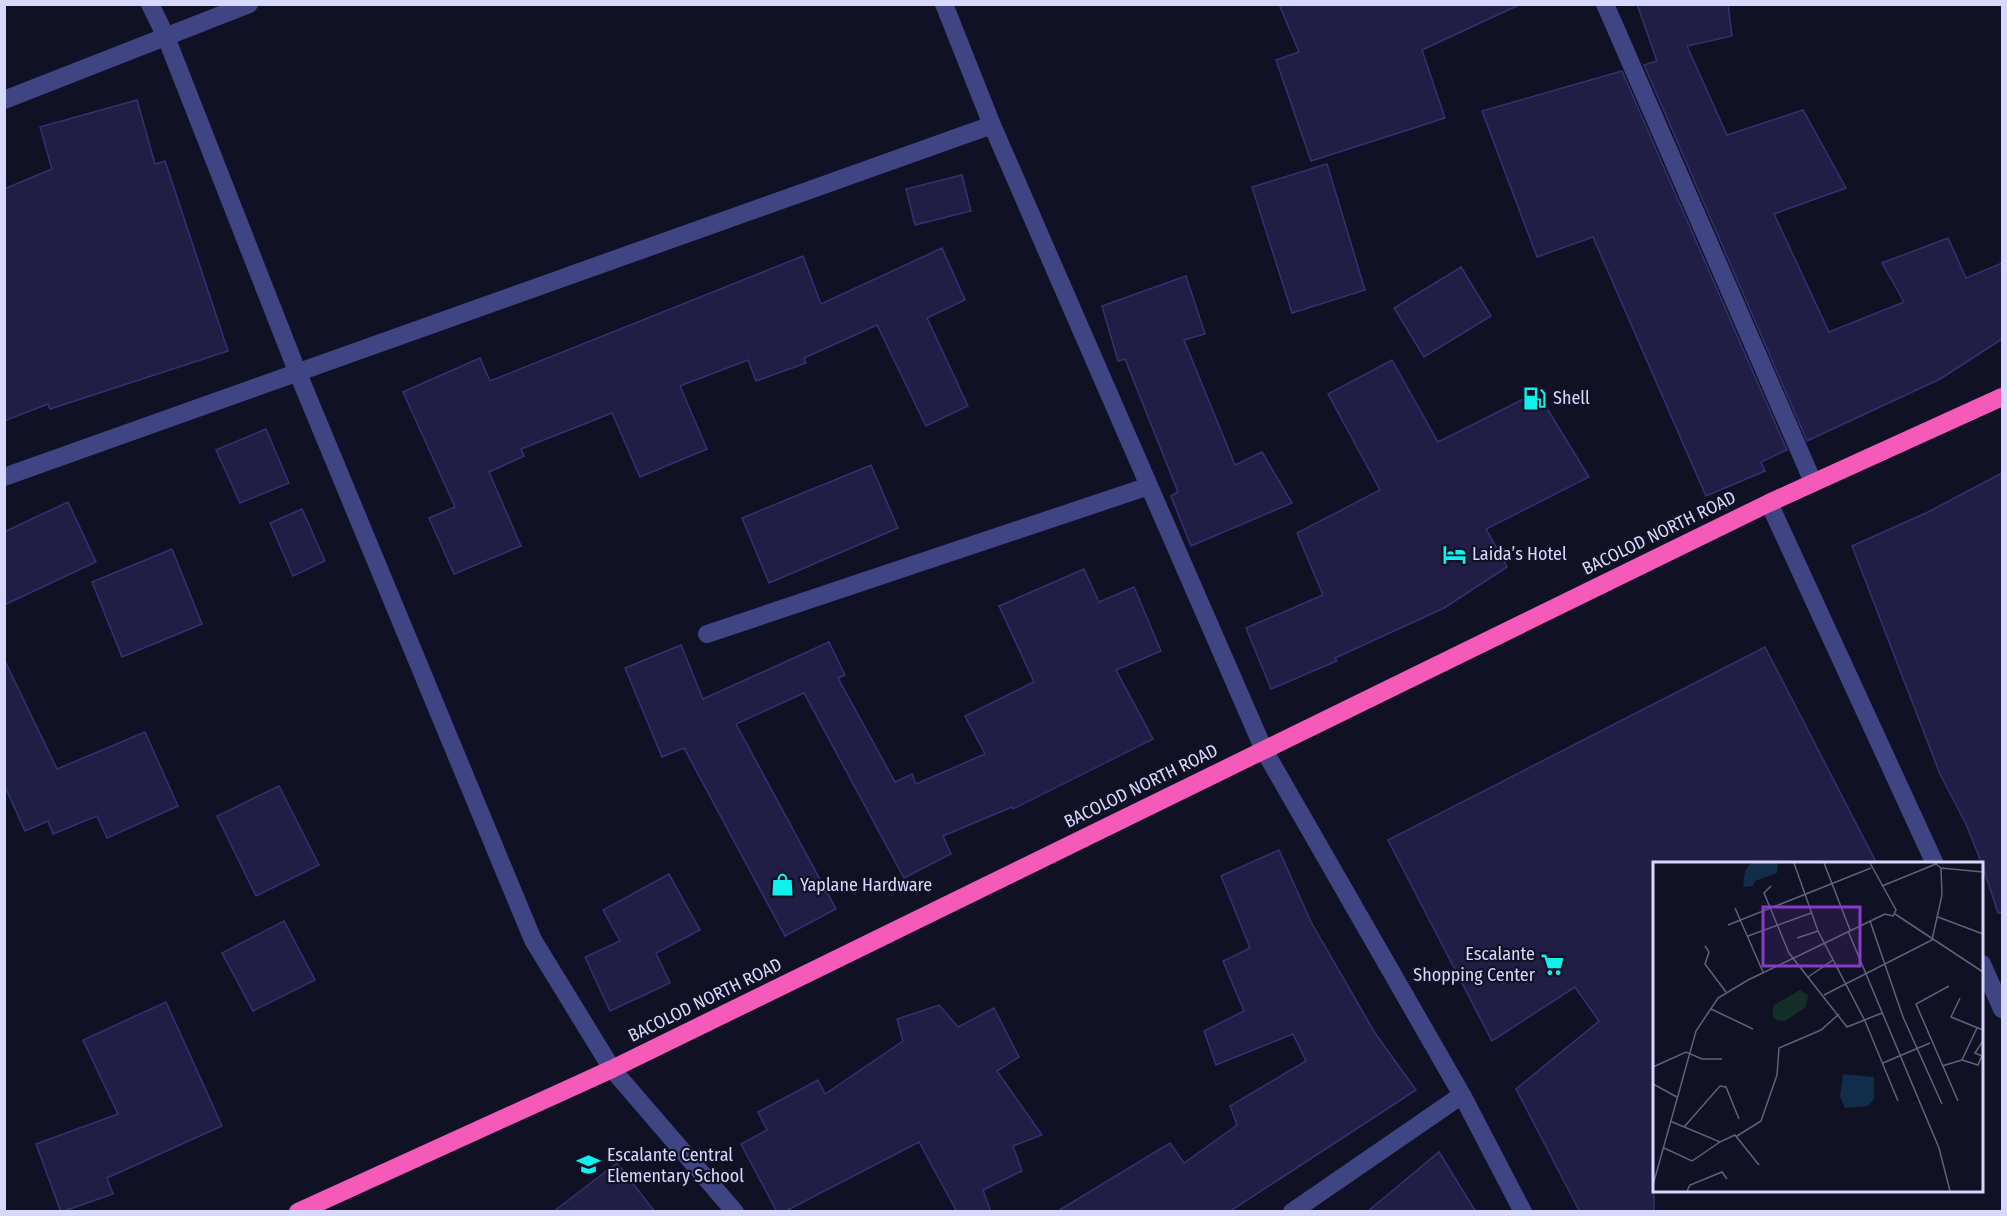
<svg xmlns="http://www.w3.org/2000/svg" width="2007" height="1216" viewBox="0 0 2007 1216" font-family="'Fira Sans Condensed',sans-serif">
<style>
.building{fill:#201e45;stroke:#353170;stroke-width:1.5}
.lines{fill:none;stroke-linecap:round;stroke-linejoin:round}
.minor{stroke:#3e4582;stroke-width:18}
.highway{stroke:#f55ab9;stroke-width:18}
.labels{text-anchor:middle;stroke-width:4.5;stroke-linejoin:round;paint-order:stroke}
.poi-label{font-size:18px;fill:#d7d8fd;stroke:#111125;text-anchor:start}
.street-label{font-size:18px;fill:#d7d8fd;stroke:#111125}
.inset-road{fill:none;stroke:#60617b;stroke-width:1.5}
.view{fill:#843dc5;fill-opacity:0.15;stroke:#843dc5;stroke-width:3}
.inset-edge{fill:none;stroke:#d7d8fd;stroke-width:3}
</style>
<rect width="100%" height="100%" fill="#111125"/>
<!-- building -->
<g class="building">
<path d="M1279,4h242l-99,46 23,68 -134,43 -35,-101 23,-8z"/>
<path d="M1637,4h91l4,32 -45,10 40,89 76,-25 43,78 -72,26 55,118 75,-30 -22,-39 66,-25 18,40 36,-15v76l-62,40 -133,62 -163,-376 13,-4z"/>
<path d="M1622,71l165,379 -26,12 4,9 -59,25 -113,-259 -56,20 -55,-146z"/>
<path d="M137,100l18,64 10,-3 63,190 -178,58 -2,-5 -44,17v-232l48,-20 -12,-42z"/>
<path d="M1327,164l38,126 -73,23 -40,-126z"/>
<path d="M962,175l9,36 -56,14 -9,-36z"/>
<path d="M942,248l23,52 -38,18 41,88 -42,20 -49,-101 -73,33 2,5 -50,18 -8,-21 -68,26 27,63 -67,28 -28,-64 -91,36 3,7 -35,16 32,74 -67,28 -25,-56 26,-11 -52,-115 77,-34 10,23 313,-125 18,48z"/>
<path d="M1461,267l30,49 -67,41 -30,-49z"/>
<path d="M1186,276l19,58 -21,6 51,125 27,-13 30,51 -101,43 -20,-50 7,-4 -53,-133 -7,2 -16,-55z"/>
<path d="M1392,360l46,82 99,-50 52,85 -103,52 21,38 -63,41 -109,50 2,3 -66,28 -25,-61 77,-33 -26,-62 83,-43 -52,-96z"/>
<path d="M266,429l23,54 -49,20 -24,-53z"/>
<path d="M871,465l27,63 -129,55 -27,-65z"/>
<path d="M2002,473v439l-4,1 -16,-49 -16,-40 -26,-50 -88,-228 76,-34z"/>
<path d="M68,502l28,60 -92,43v-73z"/>
<path d="M302,509l23,52 -32,15 -23,-53z"/>
<path d="M172,549l30,75 -80,33 -30,-75z"/>
<path d="M1084,569l15,33 35,-15 27,64 -45,19 37,69 -140,70 -1,-2 -69,29 8,18 -47,24 -100,-185 -68,31 100,185 -51,27 -101,-188 -22,9 -37,-89 56,-23 22,54 126,-57 16,33 -7,3 57,104 17,-8 4,10 69,-30 -20,-38 69,-34 -35,-76z"/>
<path d="M1765,647l112,217h-223v348h-74l-64,-123 83,-68 -24,-34 -83,54 -104,-201z"/>
<path d="M4,659l53,110 88,-37 33,74 -71,32 -10,-22 -44,18 -5,-13 -23,10 -21,-47z"/>
<path d="M279,786l40,79 -63,31 -39,-80z"/>
<path d="M1279,850l32,72 64,111 41,57 -187,122h-173l114,-69 14,20 53,-38 -7,-19 76,-45 -13,-27 -77,31 -12,-34 40,-20 -21,-50 27,-13 -29,-72z"/>
<path d="M669,874l31,56 -44,23 14,30 -60,28 -25,-54 35,-16 -17,-31z"/>
<path d="M284,921l31,59 -62,31 -31,-58z"/>
<path d="M166,1002l56,124 -115,52 6,16 -52,18 -25,-68 82,-30 -35,-74z"/>
<path d="M939,1005l19,22 36,-19 25,49 -22,14 45,64 -29,11 9,25 -39,19 8,22h-34l-38,-70 -135,70h-7l-36,-68 26,-14 -9,-18 60,-32 7,14 78,-53 -6,-22z"/>
<path d="M1439,1152l37,60h-109z"/>
<path d="M617,1163l38,49h-102z"/>
</g>
<g class="lines">
<!-- minor -->
<g class="minor">
<path d="M150,4l16,33 131,334 236,569 79,129 123,143"/>
<path d="M944,4l48,121 272,625 198,345 61,117"/>
<path d="M1605,4l208,478"/>
<path d="M4,100l245,-96"/>
<path d="M4,477l988,-352"/>
<path d="M1769,503l166,361"/>
<path d="M707,634l442,-148"/>
<path d="M1982,964l20,45"/>
<path d="M1292,1212l170,-117"/>
</g>
<!-- highway -->
<path class="highway" d="M298,1212l314,-143 1157,-566 233,-106"/>
</g>
<!-- icons -->
<defs>
<symbol id="fuel-bare" viewBox="-9 -9 18 18"><path d="M-5.5-6h7V0h2V4h1.3V-2.5L3-4.5l.8-.8L6-3V5H2.5V1h-1V6h-7ZM-4.2-4.7v3.2H.2V-4.7Z" fill="#0ff1ea" stroke="#111125" stroke-width="2.5" paint-order="stroke"/></symbol>
<symbol id="hotel-bare" viewBox="-9 -9 18 18"><path d="M-6-4.5h1.5V1H6V5H4.5V3h-9V5H-6ZM-4 0a1.8 1.8 0 1 1 3.6 0ZM.5 0V-2.5h3Q6-2.5 6 0Z" fill="#0ff1ea" stroke="#111125" stroke-width="2.5" paint-order="stroke"/></symbol>
<symbol id="shop-bare" viewBox="-9 -9 18 18"><path d="M-5-2.5h2.3a2.7 3.5 0 0 1 5.4 0H5L5.5 6h-11ZM-1.5-2.5h3a1.5 2.3 0 0 0-3 0Z" fill="#0ff1ea" stroke="#111125" stroke-width="2.5" paint-order="stroke"/></symbol>
<symbol id="supermarket-bare" viewBox="-9 -9 18 18"><path d="M-6-5.5h2.5l.6 2H6L4.5 2H-2.5L-4.4-4H-6ZM-1.5 3.2a1.3 1.3 0 1 0 .1 0ZM3 3.2a1.3 1.3 0 1 0 .1 0Z" fill="#0ff1ea" stroke="#111125" stroke-width="2.5" paint-order="stroke"/></symbol>
<symbol id="school-bare" viewBox="-9 -9 18 18"><path d="M0-5L7-2L0 1L-7-2ZM-4 1L0 2.5L4 1V4Q0 6-4 4Z" fill="#0ff1ea" stroke="#111125" stroke-width="2.5" paint-order="stroke"/></symbol>
</defs>
<g fill-rule="evenodd">
<use href="#fuel-bare" x="1518" y="382" width="33" height="33"/>
<use href="#hotel-bare" x="1438" y="538" width="33" height="33"/>
<use href="#shop-bare" x="766" y="868" width="33" height="33"/>
<use href="#supermarket-bare" x="1536" y="948" width="33" height="33"/>
<use href="#school-bare" x="572" y="1148" width="33" height="33"/>
</g>
<g class="labels">
<!-- poi labels -->
<g class="poi-label">
<text x="1553" y="404">Shell</text>
<text x="1472" y="560">Laida’s Hotel</text>
<text x="800" y="891">Yaplane Hardware</text>
<text x="1535" y="960" text-anchor="end">Escalante<tspan x="1535" dy="21">Shopping Center</tspan></text>
<text x="607" y="1161">Escalante Central<tspan x="607" dy="21">Elementary School</tspan></text>
</g>
<!-- street labels -->
<g class="street-label">
<text transform="translate(1659 533) rotate(-26)" y="6">BACOLOD NORTH ROAD</text>
<text transform="translate(1141 786) rotate(-26)" y="6">BACOLOD NORTH ROAD</text>
<text transform="translate(705 1000) rotate(-26)" y="6">BACOLOD NORTH ROAD</text>
</g>
</g>
<!-- overview -->
<g transform="translate(1653 862)">
<rect width="330" height="330" fill="#111125"/>
<path d="M147,128l8,5 -2,12 -21,14 -9,-1 -4,-6 2,-9z" fill="#142f2a"/>
<path d="M98,1h27l-1,10 -22,8 -2,5 -10,1 2,-16zM190,212l31,3v22l-6,7 -23,2 -5,-11z" fill="#112d49"/>
<path class="inset-road" d="M141,1l24,68 47,90 33,80M171,1l26,67M217,1l26,47 -3,6 -8,-2M288,6l42,4M118,24l-7,7 25,60 58,74 35,-14M229,24l54,-22M82,46l28,64M242,52l88,58M285,55l45,17M217,59l33,96 39,87M75,63l143,-57M195,69l91,217 11,43M95,74l63,-23M144,76l21,-7M52,84l4,6 -4,12 21,28M155,115l25,-17M296,124l-33,18 42,97M171,133l108,-55 10,-45 -1,-27 -6,-5M307,136l-9,19 32,13M58,147l42,20M324,166l-15,32 16,5 5,-12M329,194l-7,-3 8,-12M230,201l47,-20M289,204l20,-6M0,205l33,-15 16,7h20M0,222l24,13M17,259l50,21 15,-7 24,30M31,265l36,-41 6,1 13,32M84,274l24,-15 16,-46 2,-27 42,-18 18,-16M11,286l28,13 28,-19M0,323l43,-154 22,-33 30,-18 137,-66M34,329l3,-6 32,-13 5,7"/>
<path class="view" d="M110,45h97v59h-97z"/>
<rect width="330" height="330" class="inset-edge"/>
</g>
<!-- border -->
<rect width="2007" height="1216" fill="none" stroke="#d7d8fd" stroke-width="12"/>
</svg>
